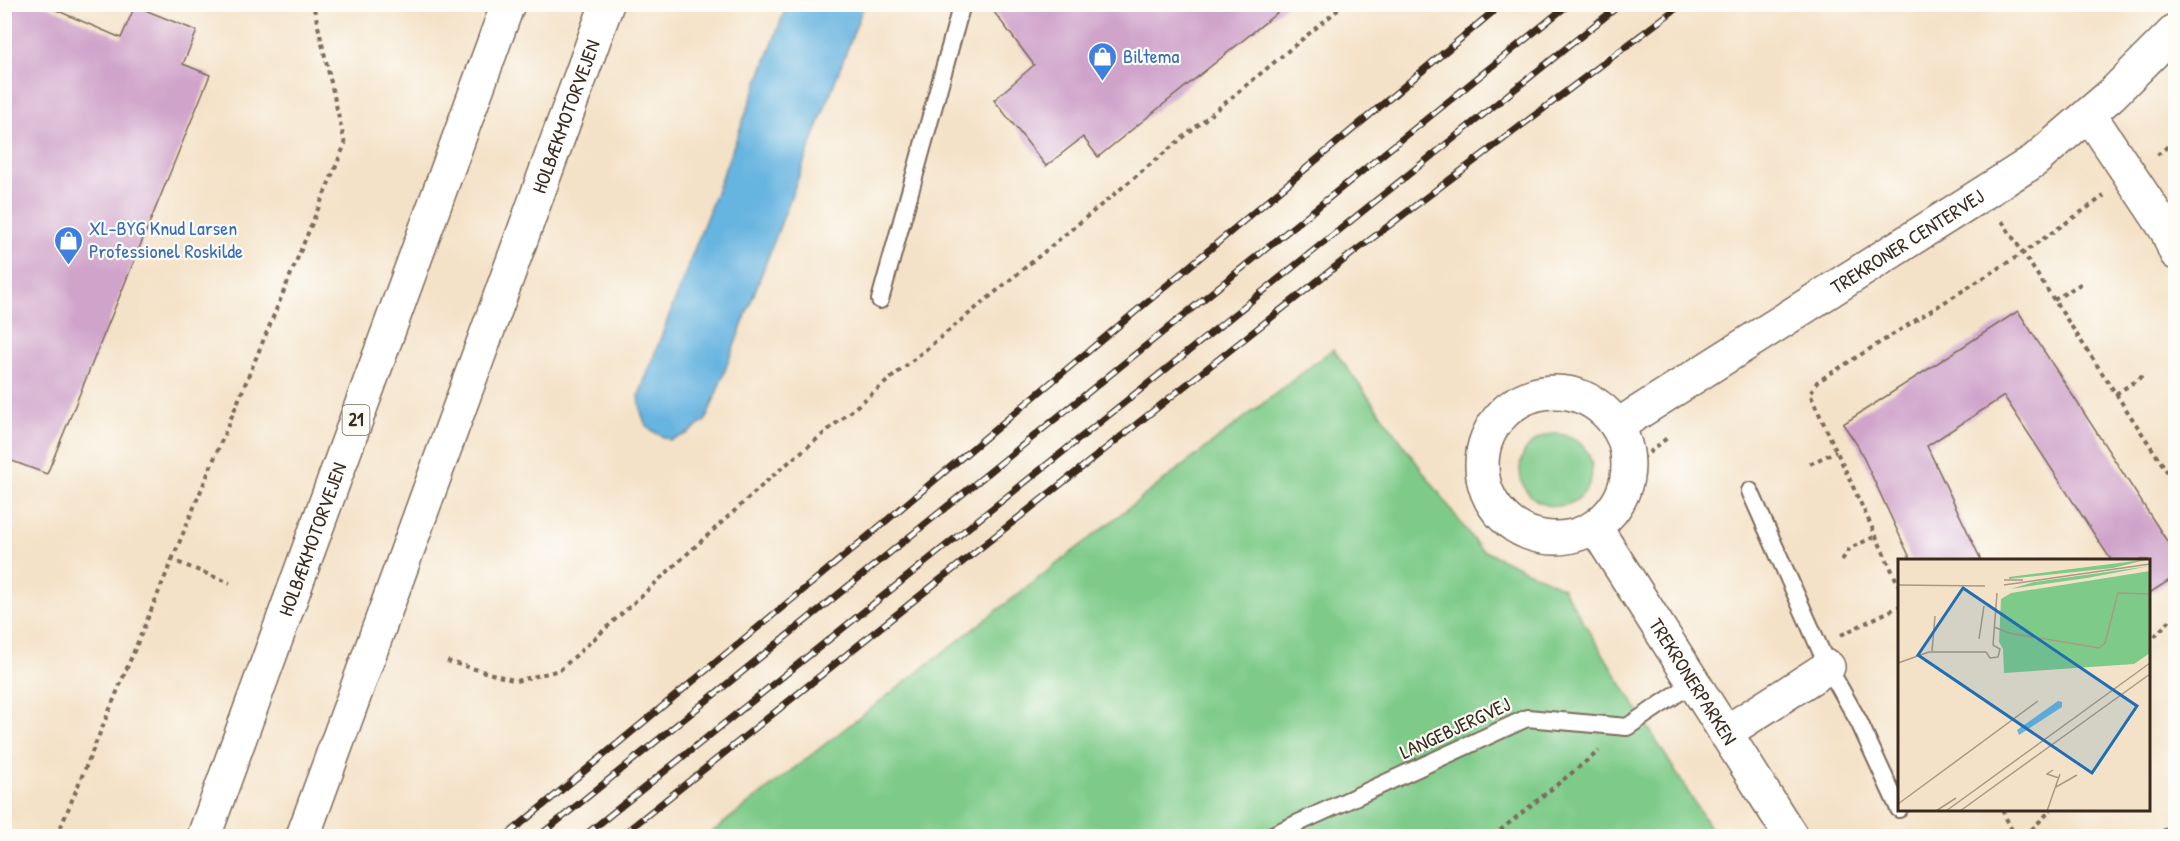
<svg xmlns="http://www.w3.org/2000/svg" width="2180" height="841" viewBox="0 0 2180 841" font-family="'Patrick Hand',sans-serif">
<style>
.green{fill:#7ecb89;stroke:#5c7a54;stroke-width:1.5}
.water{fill:#66b4e0;stroke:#506f7f;stroke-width:1.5}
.building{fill:#cfa3ca}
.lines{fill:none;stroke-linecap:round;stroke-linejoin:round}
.lane-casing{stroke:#7c6a5a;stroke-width:20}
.street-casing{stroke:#7c6a5a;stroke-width:36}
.highway-casing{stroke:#7c6a5a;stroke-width:36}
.path{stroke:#7c6a5a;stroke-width:4;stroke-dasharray:4.5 4.5;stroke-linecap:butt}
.lane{stroke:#fff;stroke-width:16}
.street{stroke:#fff;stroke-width:33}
.highway{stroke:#fff;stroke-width:33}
.rail-casing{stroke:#3b2a1e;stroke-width:7}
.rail{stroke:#fdfcf7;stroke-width:4.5;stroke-dasharray:14;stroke-linecap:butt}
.labels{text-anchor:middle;stroke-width:4.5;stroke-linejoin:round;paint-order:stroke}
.shield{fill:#fdfcf7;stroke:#75695f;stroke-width:1.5}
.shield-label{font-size:18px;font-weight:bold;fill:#3b2a1e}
.shop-label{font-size:20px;fill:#366cbe;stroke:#fdfcf7;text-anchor:start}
.street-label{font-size:20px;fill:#3b2a1e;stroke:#fdfcf7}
.inset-road{fill:none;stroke:#aa9884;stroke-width:1.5}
.view{fill:#1f6fb2;fill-opacity:0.15;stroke:#1f6fb2;stroke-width:3}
.inset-edge{fill:none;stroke:#3b2a1e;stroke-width:3}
</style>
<rect width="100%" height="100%" fill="#fdfcf7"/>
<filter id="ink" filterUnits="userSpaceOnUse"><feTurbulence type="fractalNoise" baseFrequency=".0167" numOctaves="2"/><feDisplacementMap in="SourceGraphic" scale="12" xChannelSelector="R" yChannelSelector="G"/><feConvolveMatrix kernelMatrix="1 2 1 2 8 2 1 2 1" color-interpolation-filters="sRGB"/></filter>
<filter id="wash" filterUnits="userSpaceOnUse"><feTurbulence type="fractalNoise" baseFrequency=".008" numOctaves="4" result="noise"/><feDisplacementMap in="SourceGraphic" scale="24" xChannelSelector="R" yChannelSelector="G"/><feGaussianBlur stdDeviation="1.35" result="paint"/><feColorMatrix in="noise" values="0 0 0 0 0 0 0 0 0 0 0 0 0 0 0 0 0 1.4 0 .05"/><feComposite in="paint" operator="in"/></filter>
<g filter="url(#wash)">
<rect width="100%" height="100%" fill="#f4e2c8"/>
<!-- green -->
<g class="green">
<path d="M1333,349l147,200 82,38 153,249h-1008z"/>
<circle cx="1556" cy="470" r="36"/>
</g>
<!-- water -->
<path class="water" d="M787,5h77l-158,415 -19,14 -17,6c-27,-12 -28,-16 -31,-45z"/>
<g id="blocks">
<!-- building -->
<g class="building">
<path d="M4,4h38l79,34 14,-32 62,25 -14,33 27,11 -163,399 -43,-16z"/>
<path d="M988,4h300l-190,153 -15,-20 -37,29 -52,-66 40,-35z"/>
<path d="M2018,311l158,244v21l-28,18v-34h-37l-107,-164 -77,50 54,114h-70l-53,-114 -15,-22z"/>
</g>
</g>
</g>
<g filter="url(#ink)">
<use href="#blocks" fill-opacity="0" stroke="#7c6a5a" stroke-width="1.5"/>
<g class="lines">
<defs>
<g id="lane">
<path d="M880,300l82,-296"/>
<path d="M1750,491l78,176 31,55 40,87"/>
<path d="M1270,836l257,-118 100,9 66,-44"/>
</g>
<g id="street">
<path d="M2089,114l78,117 9,22"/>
<circle cx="1555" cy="465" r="73"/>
<path id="s1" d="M1617,426l417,-265 77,-66 65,-65"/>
<path id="s2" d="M1595,527l196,309"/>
<path d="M1725,733l103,-66"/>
</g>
<g id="highway">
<path id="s3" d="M204,836l304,-832"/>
<path id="s4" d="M303,836l304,-832"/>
</g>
</defs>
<!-- lane casing -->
<use href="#lane" class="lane-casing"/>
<!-- street casing -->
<use href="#street" class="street-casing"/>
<!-- highway casing -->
<use href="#highway" class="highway-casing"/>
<!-- path -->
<g class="path">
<path d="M2157,155l19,-15"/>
<path d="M2002,221l174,264"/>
<path d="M2054,300l28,-17"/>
<path d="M2116,394l27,-18"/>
<path d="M1810,464l26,-13"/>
<path d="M1628,470l39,-32"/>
<path d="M172,560l173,-416 -32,-140"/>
<path d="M1842,560l8,-12 26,-12"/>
<path d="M1900,588l-90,-194 7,-12 206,-129 81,-57"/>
<path d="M1841,635l59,-29"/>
<path d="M2148,643l28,-29"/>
<path d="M447,661l69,20 44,-11 217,-198 568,-468"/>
<path d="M2002,810l13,26"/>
<path d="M57,836l115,-276 58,23"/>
<path d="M1493,836l106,-85"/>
<path d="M2025,836l26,-26"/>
<path d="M2155,836l21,-13"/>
</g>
<!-- lane -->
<use href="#lane" class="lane"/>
<!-- street -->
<use href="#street" class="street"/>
<!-- highway -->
<use href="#highway" class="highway"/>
<defs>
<g id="rail">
<path d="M506,836l355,-294 641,-538"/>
<path d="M539,836l1030,-832"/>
<path d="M584,836l1037,-832"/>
<path d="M621,836l291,-234 442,-350 328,-248"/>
</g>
</defs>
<!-- rail casing -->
<use href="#rail" class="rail-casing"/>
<!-- rail -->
<use href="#rail" class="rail"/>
</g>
</g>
<!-- icons -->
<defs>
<symbol id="shop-pin" viewBox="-11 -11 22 30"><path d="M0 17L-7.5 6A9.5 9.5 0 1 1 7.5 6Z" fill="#3f7fe0" stroke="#fdfcf7"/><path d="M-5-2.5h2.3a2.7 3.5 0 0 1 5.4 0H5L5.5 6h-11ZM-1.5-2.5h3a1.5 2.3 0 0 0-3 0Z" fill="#fff"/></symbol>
</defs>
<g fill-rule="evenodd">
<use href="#shop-pin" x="1086" y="40" width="33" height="45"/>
<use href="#shop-pin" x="52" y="224" width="33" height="45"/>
</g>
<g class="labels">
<!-- shield labels -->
<rect class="shield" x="342.5" y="405" width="27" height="30" rx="4.5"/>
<g class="shield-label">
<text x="356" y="426">21</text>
</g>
<!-- shop labels -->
<g class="shop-label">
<text x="1123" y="63">Biltema</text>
<text x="89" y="235">XL-BYG Knud Larsen<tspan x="89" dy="23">Professionel Roskilde</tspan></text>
</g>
<!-- street labels -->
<g class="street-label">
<text dy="7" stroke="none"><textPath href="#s4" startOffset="766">HOLBÆKMOTORVEJEN</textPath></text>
<text dy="7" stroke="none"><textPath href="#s1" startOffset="344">TREKRONER CENTERVEJ</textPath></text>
<text dy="7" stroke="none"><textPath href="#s3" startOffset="316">HOLBÆKMOTORVEJEN</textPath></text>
<text dy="7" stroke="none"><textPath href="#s2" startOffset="183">TREKRONERPARKEN</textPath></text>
<text transform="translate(1455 728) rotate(-25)" y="7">LANGEBJERGVEJ</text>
</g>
</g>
<!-- overview -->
<g transform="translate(1898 559)">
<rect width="252" height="252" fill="#f4e2c8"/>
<path d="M252,0l-37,9 -104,11v-2zM252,7l-63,12 -77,11 24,-7zM252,12v82l-16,11 -130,9 -1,-24 -4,-7 2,-43 10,-6z" fill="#7ecb89"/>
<path d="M160,142l4,1v5l-43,28 -2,-5z" fill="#66b4e0"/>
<path class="inset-road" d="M106,21h19M0,26l87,1M106,26l146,-21M96,68l15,6 90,15 6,-5 13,-50 32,1M81,80l5,-33M95,86l4,-52M34,92l3,-35M88,93l4,6 8,-1 2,-8 -7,-4M0,104l31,-11h57M155,211l-6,4 12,4M158,228l21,-12M0,245l140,-103M38,252l20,-13M48,252l204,-148M62,252l190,-137M149,252l13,-37"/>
<path class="view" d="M65,29l174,118 -45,67 -174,-118z"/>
<rect width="252" height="252" class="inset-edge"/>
</g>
<!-- margin -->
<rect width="2180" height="841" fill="none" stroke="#fdfcf7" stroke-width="24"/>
</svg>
